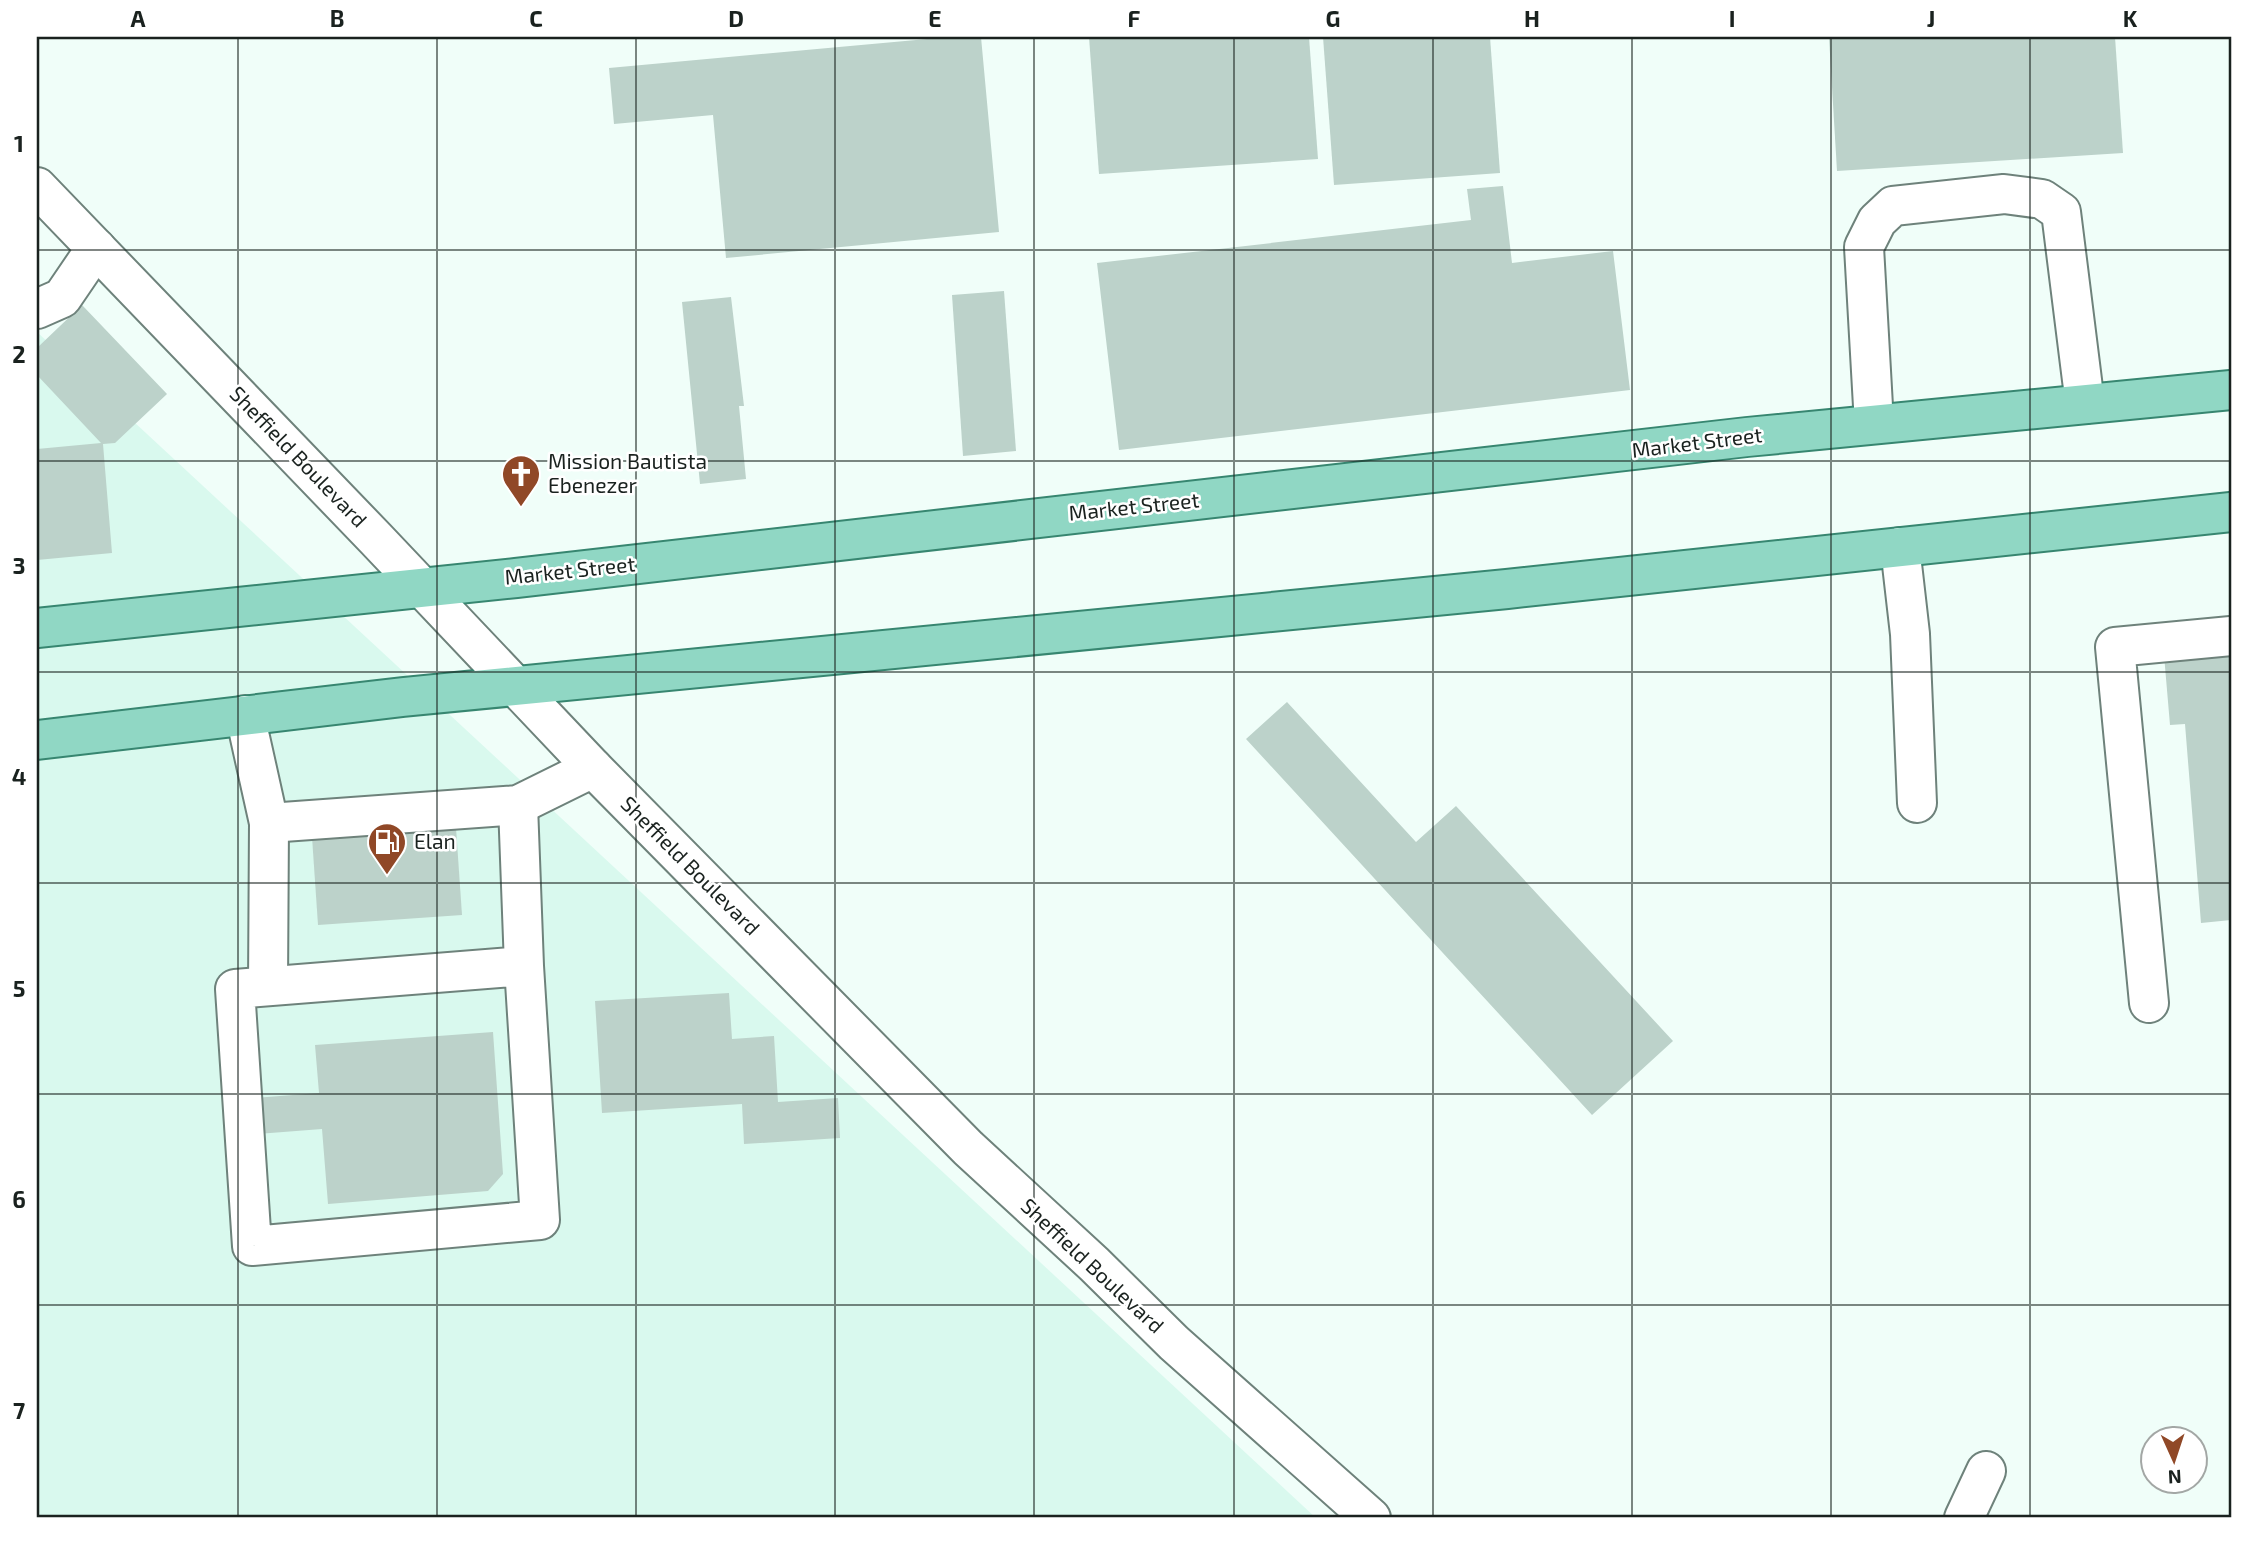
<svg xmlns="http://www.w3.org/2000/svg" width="2268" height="1555" viewBox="0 0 2268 1555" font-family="'Exo 2',sans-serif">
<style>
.built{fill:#d9f9ee}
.building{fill:#bcd2ca}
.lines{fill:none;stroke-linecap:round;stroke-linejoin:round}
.minor-casing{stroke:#6e827b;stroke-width:42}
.major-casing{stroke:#378670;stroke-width:42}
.minor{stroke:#fff;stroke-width:38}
.major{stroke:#90d7c4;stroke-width:38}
.grid{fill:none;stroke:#1a221f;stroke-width:2;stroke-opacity:0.55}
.labels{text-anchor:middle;stroke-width:5;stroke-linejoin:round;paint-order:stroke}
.street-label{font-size:21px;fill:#1a221f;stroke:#fff}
.poi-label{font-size:21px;fill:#1a221f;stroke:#fff;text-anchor:start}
.neatline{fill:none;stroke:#1a221f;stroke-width:2.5}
.grid-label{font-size:23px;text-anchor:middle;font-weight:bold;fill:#1a221f}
</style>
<rect width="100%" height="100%" fill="#f0fef9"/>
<!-- built -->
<path class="built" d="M37,332l1279,1186h-1279z"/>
<!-- building -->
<g class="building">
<path d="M949,37h32l18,195 -273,26 -13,-143 -99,9 -5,-56z"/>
<path d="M1089,37h220l9,122 -219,15z"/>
<path d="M1323,37h167l10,136 -166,12z"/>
<path d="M1829,37h286l8,116 -286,18z"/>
<path d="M1503,186l9,77 101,-12 17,139 -511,60 -22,-187 374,-43 -4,-31z"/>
<path d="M1004,291l12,160 -53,5 -11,-161z"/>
<path d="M731,297l13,109h-5l7,73 -46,5 -18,-182z"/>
<path d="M82,305l85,89 -52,49 -12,1 9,109 -75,7v-111l64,-6 -64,-68v-27z"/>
<path d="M2231,650v270l-30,3 -16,-199 -15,1 -6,-70z"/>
<path d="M1287,702l129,140 40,-36 217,235 -81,74 -346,-376z"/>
<path d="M456,828l6,87 -144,10 -6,-88z"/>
<path d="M729,993l3,46 42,-3 4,66 60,-4 2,40 -96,6 -2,-40 -140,9 -7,-112z"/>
<path d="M493,1032l10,142 -15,17 -160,13 -6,-75 -90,7 -3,-36 90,-7 -4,-48z"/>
</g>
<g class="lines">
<defs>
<g id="minor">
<path d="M37,187l339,352 217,229 375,380 126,116 80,79 197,175"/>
<path d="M37,309l25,-11 34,-50"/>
<path d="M1874,424l-10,-177 13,-26 16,-15 111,-12 38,5 19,13 24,192"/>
<path d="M1900,547l10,87 7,169"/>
<path d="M245,715l24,108 -1,163"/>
<path d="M518,805l6,161 -289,23 17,257 288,-26 -16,-254"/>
<path d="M269,823l249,-18 75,-37"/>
<path d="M2149,1003l-34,-356 116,-11"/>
<path d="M1964,1518l22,-47"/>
</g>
<g id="major">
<path d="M37,628l479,-50 1231,-141 484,-47"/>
<path d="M37,740l366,-43 1104,-108 724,-77"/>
</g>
</defs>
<!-- minor casing -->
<use href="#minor" class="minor-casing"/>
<!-- major casing -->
<use href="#major" class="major-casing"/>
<!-- minor -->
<use href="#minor" class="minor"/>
<!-- major -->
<use href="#major" class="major"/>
</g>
<!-- grid -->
<path class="grid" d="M238,37v1481M437,37v1481M636,37v1481M835,37v1481M1034,37v1481M1234,37v1481M1433,37v1481M1632,37v1481M1831,37v1481M2030,37v1481M37,250h2194M37,461h2194M37,672h2194M37,883h2194M37,1094h2194M37,1305h2194"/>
<!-- icons -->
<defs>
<symbol id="church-pin" viewBox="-11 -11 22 30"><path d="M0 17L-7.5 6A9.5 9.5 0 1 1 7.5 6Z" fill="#904827" stroke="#fff"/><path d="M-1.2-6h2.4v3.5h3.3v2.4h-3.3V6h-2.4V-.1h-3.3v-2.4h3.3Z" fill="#fff"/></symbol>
<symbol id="fuel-pin" viewBox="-11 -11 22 30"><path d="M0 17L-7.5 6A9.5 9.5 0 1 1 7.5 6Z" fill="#904827" stroke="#fff"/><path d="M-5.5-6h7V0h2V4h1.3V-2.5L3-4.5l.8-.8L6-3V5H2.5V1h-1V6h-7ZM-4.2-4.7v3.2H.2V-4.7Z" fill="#fff"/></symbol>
</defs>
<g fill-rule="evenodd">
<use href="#church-pin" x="499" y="452" width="44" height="60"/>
<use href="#fuel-pin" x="365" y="820" width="44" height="60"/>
</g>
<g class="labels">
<!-- street labels -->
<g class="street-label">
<text transform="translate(1697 443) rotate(-7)" y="7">Market Street</text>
<text transform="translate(298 457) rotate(46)" y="7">Sheffield Boulevard</text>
<text transform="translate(1134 507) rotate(-6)" y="7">Market Street</text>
<text transform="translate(570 571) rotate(-6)" y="7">Market Street</text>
<text transform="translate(690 866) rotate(45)" y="7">Sheffield Boulevard</text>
<text transform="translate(1092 1266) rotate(43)" y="7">Sheffield Boulevard</text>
</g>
<!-- poi labels -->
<g class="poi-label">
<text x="548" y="469">Mission Bautista<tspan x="548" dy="24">Ebenezer</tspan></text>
<text x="414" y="849">Elan</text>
</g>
</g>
<!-- border -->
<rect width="2268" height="1555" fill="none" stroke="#ffffff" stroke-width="77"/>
<!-- north arrow -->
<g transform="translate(2174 1460) rotate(177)"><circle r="33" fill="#ffffff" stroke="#a3a7a5" stroke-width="2"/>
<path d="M0-5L12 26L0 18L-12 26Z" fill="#904827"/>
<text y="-10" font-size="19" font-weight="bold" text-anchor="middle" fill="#1a221f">N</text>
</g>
<rect x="38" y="38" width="2192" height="1478" class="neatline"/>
<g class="grid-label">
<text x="138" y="27">A</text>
<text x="337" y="27">B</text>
<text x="536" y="27">C</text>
<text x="736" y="27">D</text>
<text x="935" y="27">E</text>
<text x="1134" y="27">F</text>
<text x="1333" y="27">G</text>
<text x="1532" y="27">H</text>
<text x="1732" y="27">I</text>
<text x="1931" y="27">J</text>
<text x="2130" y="27">K</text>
<text x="19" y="152">1</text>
<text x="19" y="363">2</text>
<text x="19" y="574">3</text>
<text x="19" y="785">4</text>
<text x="19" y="997">5</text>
<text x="19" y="1208">6</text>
<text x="19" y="1419">7</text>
</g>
</svg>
